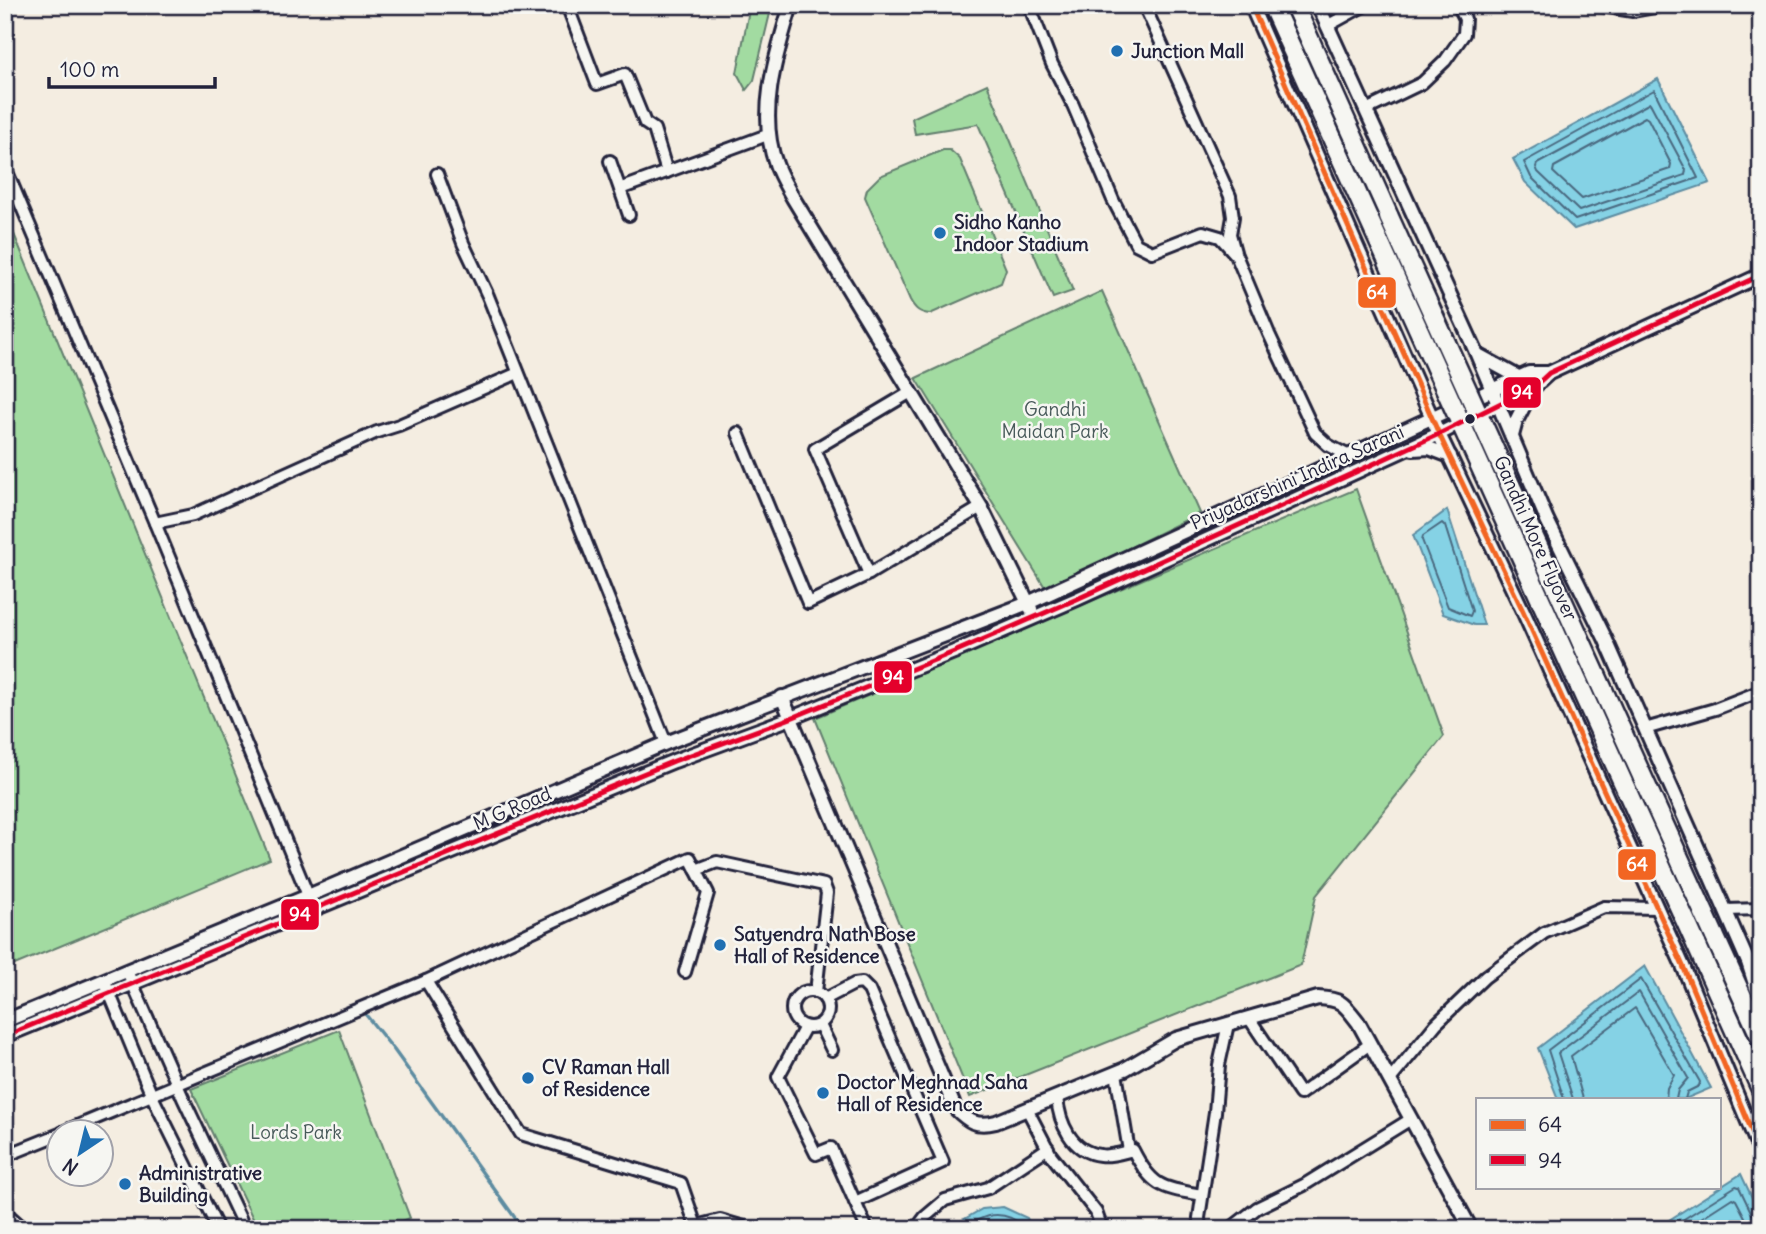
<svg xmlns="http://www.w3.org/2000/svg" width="1766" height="1234" viewBox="0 0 1766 1234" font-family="Delius,sans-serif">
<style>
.green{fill:#a2dba1;stroke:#627e6e;stroke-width:2}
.water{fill:#85d2e5;stroke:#5d8ca1;stroke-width:2}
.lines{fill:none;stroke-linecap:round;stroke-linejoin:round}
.shore{stroke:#4a687f;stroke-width:2}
.stream{stroke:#5d8ca1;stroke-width:3.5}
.minor-casing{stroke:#22223b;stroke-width:16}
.tertiary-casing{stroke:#22223b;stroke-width:18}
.trunk-casing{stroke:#22223b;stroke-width:23}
.minor{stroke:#f6f6f2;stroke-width:10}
.tertiary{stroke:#f6f6f2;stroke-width:12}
.trunk{stroke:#f6f6f2;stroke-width:18}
.trunk-bridge-casing{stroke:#22223b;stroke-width:23;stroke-linecap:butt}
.trunk-bridge{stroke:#f6f6f2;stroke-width:18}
.bus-1-casing{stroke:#f6f6f2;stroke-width:10}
.bus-2-casing{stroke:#f6f6f2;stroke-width:10}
.bus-1{stroke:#f26522;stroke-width:5}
.bus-2{stroke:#e4002b;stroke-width:5}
.poi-dot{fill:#1f6fb2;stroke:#f6f6f2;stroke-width:2.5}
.bus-dot{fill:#22223b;stroke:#f6f6f2;stroke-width:2.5}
.labels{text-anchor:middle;stroke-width:5;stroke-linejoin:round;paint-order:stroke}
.poi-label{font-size:19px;font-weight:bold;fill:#22223b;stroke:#f6f6f2;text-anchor:start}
.park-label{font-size:19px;fill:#485a5a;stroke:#f6f6f2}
.street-label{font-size:19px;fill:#22223b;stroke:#f6f6f2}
.line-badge{stroke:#f6f6f2;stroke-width:2.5}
.badge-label{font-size:19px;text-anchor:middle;font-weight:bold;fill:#fff}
</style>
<rect width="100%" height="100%" fill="#f4ede1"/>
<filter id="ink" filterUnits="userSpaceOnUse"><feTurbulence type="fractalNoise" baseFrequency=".0143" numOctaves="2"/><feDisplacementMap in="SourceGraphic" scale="14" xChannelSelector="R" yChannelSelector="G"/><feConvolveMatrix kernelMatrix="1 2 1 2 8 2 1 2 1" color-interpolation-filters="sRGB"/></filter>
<g filter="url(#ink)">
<!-- green -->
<g class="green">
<path d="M750,5h22l-18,75 -8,10 -9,-17z"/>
<path d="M987,84l86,207 -20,7 -75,-174 -63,10 -3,-16z"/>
<path d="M943,150h7l10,9 46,110 -5,14 -71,31c-11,-1 -15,-5 -20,-14l-45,-103 2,-8 13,-13z"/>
<path d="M5,212l265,647 -265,110z"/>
<path d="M1102,291l98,222 -154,76 -130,-211z"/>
<path d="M1356,489l88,247 -128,160 -15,69 -331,132 -155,-379z"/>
<path d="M339,1030l71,188 -28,11h-124l-67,-140z"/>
</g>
<!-- water -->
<g class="water">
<path d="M1658,79l52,104 -136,46 -49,-47 -12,-23z"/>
<path d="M1447,510l37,115h-10l-31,-11 -30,-79z"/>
<path d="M1645,966l66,122 -26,11h-127l-20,-51z"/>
<path d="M1741,1174l20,43v12h-106z"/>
<path d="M1003,1207l24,11 5,11h-85l35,-20z"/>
</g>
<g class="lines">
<!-- shore -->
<g class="shore">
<path d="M1654,90l44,88 -123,42 -44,-43 -7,-15z"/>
<path d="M1650,103l36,67 -1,5 -106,36 -41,-39 -2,-5 1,-3z"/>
<path d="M1645,117l3,2 23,45 -1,5 -88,30 -29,-27 1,-5z"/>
<path d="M1442,523l3,3 27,85 -2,5 -22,-9 -26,-67 1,-4z"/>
<path d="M1564,1099l-16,-49 93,-71 59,103 -1,4 -12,6 -2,7"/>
<path d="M1573,1099l-15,-46 81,-61 49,86 -10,12 -2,9"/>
<path d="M1583,1099l-12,-43 64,-48 39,67 -7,13 -1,11"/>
<path d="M962,1229c17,-10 30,-19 49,-11 7,4 10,4 14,11"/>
<path d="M1668,1229l68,-43 3,1 13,27 9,3"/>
<path d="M1684,1229l48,-31 4,2 11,21 14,5"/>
</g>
<!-- stream -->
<path class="stream" d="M362,1010l32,40 129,179"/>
<defs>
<g id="minor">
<path d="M567,5l30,79 28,-10 20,49 9,6 13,43"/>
<path d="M1029,5l23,59 21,41 40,95 23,44 16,8 51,-20 17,5 16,18 33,79 46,99 13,12 21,11"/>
<path d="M1144,5l86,191 3,21 -3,17 5,18"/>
<path d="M1327,26l38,-21"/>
<path d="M1366,110l56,-27 23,-22 19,-27 1,-15 -7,-14"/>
<path d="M610,161l19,54"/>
<path d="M5,167l150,356 159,387"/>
<path d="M437,174l26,69 25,53 178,447"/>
<path d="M620,189l150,-55"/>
<path d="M911,392l-96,57 54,125 112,-67"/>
<path d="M738,433l70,170 61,-29"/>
<path d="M155,523l38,-8 184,-83 22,-7 119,-52"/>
<path d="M1645,729l70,-20 46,-18"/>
<path d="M696,870l21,-8 107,23 3,8 -11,99"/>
<path d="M1726,910l35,-1"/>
<path d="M127,971l56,127 62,131"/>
<path d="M104,980l48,116 66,133"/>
<path d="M426,981l95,153 160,49 16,46"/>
<circle cx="810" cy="1009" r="18"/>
<path d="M825,999l29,-15 8,-1 7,7 74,172 -88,40"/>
<path d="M1249,1018l51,76 70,-50"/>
<path d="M820,1025l12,25"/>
<path d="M805,1027l-27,50 38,77 15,-6 36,81"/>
<path d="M1116,1073l13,78"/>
<path d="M1390,1080l46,-56 49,-47 59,-44 60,-26 53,1"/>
<path d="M1057,1097c2,25 14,55 43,58 10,2 24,-3 33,-5 19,38 30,38 69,45"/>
<path d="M1027,1109l24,46 45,57 6,17"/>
<path d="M63,1132l363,-151 264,-123 18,35 -23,79"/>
<path d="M5,1156l55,-22"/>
<path d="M5,1212l19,17"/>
<path d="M696,1226l24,-6 24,7"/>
<path d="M916,1229l9,-12 20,-17 43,-12 60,-40"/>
<path d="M1200,1229l-1,-11 16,-106 4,-47 9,-41"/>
<path d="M1230,1229l27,-21 47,-23 107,-66"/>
</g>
<g id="tertiary">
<path d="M791,5c-15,50 -34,108 -15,159 4,12 11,23 17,34l188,309 50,102"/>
<path d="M1251,5l188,429 84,177 160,355 78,187"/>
<path d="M1318,5l158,347 71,168 58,118 97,219 46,105 13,41"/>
<path d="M1602,5l31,5 28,-5"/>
<path d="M1478,355l42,23"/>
<path d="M1512,436l4,-15 18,-35"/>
<path d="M1413,449l16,-1 21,8"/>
<path d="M782,697l173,411c14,14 21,19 41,14l129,-53 51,-30 142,-41c24,1 26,6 40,24l113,207"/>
<path d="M5,1021l303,-125 358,-153 362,-140 501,-230h20"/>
<path d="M5,1036l669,-275 117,-43 163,-66 123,-53 362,-165 96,-48 14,-13 212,-98"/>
</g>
<g id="trunk">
<path d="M1294,5l95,212"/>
<path d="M1714,935l47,103"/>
<path d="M1696,944l65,145"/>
</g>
</defs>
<!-- minor casing -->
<use href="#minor" class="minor-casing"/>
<!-- tertiary casing -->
<use href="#tertiary" class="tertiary-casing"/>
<!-- trunk casing -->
<use href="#trunk" class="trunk-casing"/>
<!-- minor -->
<use href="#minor" class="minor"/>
<!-- tertiary -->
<use href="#tertiary" class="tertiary"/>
<!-- trunk -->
<use href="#trunk" class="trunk"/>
<defs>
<g id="trunk-bridge">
<path d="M1272,5l424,939"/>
<path d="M1389,217l325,718"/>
</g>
</defs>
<!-- trunk-bridge casing -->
<use href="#trunk-bridge" class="trunk-bridge-casing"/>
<!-- trunk-bridge -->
<use href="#trunk-bridge" class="trunk-bridge"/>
<defs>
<path id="bus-1" d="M1251,5l188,429 84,177 160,355 78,187"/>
<path id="bus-2" d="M5,1036l669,-275 117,-43 163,-66 123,-53 362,-165 96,-48 14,-13 212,-98"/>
</defs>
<!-- bus-1 casing -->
<use href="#bus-1" class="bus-1-casing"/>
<!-- bus-2 casing -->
<use href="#bus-2" class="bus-2-casing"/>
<!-- bus-1 -->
<use href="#bus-1" class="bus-1"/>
<!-- bus-2 -->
<use href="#bus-2" class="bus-2"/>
</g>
</g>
<!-- markers -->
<g class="poi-dot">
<circle cx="1117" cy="51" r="7"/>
<circle cx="940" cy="233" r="7"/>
<circle cx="720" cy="945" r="7"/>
<circle cx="528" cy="1078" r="7"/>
<circle cx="823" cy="1093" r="7"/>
<circle cx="125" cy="1184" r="7"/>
</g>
<circle class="bus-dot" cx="1470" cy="419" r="6"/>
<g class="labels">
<!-- poi labels -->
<g class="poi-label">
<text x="1131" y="58">Junction Mall</text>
<text x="954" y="229">Sidho Kanho<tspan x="954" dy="22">Indoor Stadium</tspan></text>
<text x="734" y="941">Satyendra Nath Bose<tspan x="734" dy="22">Hall of Residence</tspan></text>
<text x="542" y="1074">CV Raman Hall<tspan x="542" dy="22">of Residence</tspan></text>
<text x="837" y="1089">Doctor Meghnad Saha<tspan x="837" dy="22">Hall of Residence</tspan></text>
<text x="139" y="1180">Administrative<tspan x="139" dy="22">Building</tspan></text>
</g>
<!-- park labels -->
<g class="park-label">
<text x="1055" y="416">Gandhi<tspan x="1055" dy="22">Maidan Park</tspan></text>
<text x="296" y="1139">Lords Park</text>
</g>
<!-- street labels -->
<g class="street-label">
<text transform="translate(1297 477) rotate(-24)" y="7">Priyadarshini Indira Sarani</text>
<text transform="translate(1536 538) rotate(66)" y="7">Gandhi More Flyover</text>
<text transform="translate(512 808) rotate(-23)" y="7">M G Road</text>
</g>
</g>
<g class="line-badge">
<rect x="1357" y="276" width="40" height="33" rx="7" fill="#f26522"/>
<rect x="1502" y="376" width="40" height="33" rx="7" fill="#e4002b"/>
<rect x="873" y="660" width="40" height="34" rx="7" fill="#e4002b"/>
<rect x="1617" y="848" width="40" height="33" rx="7" fill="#f26522"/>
<rect x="280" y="898" width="40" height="33" rx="7" fill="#e4002b"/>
</g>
<g class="badge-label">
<text x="1377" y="299">64</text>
<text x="1522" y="399">94</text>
<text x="893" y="684">94</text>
<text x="1637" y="871">64</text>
<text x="300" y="921">94</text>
</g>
<!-- margin -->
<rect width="1766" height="1234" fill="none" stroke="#f6f6f2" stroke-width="28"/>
<rect x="14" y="14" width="1738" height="1206" fill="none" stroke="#22223b" stroke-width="2.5" filter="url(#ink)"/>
<!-- legend -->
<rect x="1476" y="1098" width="245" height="91" fill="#f6f6f2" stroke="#a1a1a9" stroke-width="2"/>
<rect x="1490" y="1120" width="35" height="10" fill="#f26522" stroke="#a1a1a9" stroke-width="2"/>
<text x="1538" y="1132" font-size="21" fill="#22223b">64</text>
<rect x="1490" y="1155" width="35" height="10" fill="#e4002b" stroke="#a1a1a9" stroke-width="2"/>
<text x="1538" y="1168" font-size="21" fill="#22223b">94</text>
<!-- north arrow -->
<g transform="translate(80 1153) rotate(215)"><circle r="33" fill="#f6f6f2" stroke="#a1a1a9" stroke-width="2"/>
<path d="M0-5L12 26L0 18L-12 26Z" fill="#1f6fb2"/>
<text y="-10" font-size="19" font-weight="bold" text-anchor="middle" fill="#22223b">N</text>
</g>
<!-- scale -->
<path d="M49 77v10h166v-10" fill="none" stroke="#22223b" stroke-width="3.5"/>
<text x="60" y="77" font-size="21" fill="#22223b" stroke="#f6f6f2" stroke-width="5" paint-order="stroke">100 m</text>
</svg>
